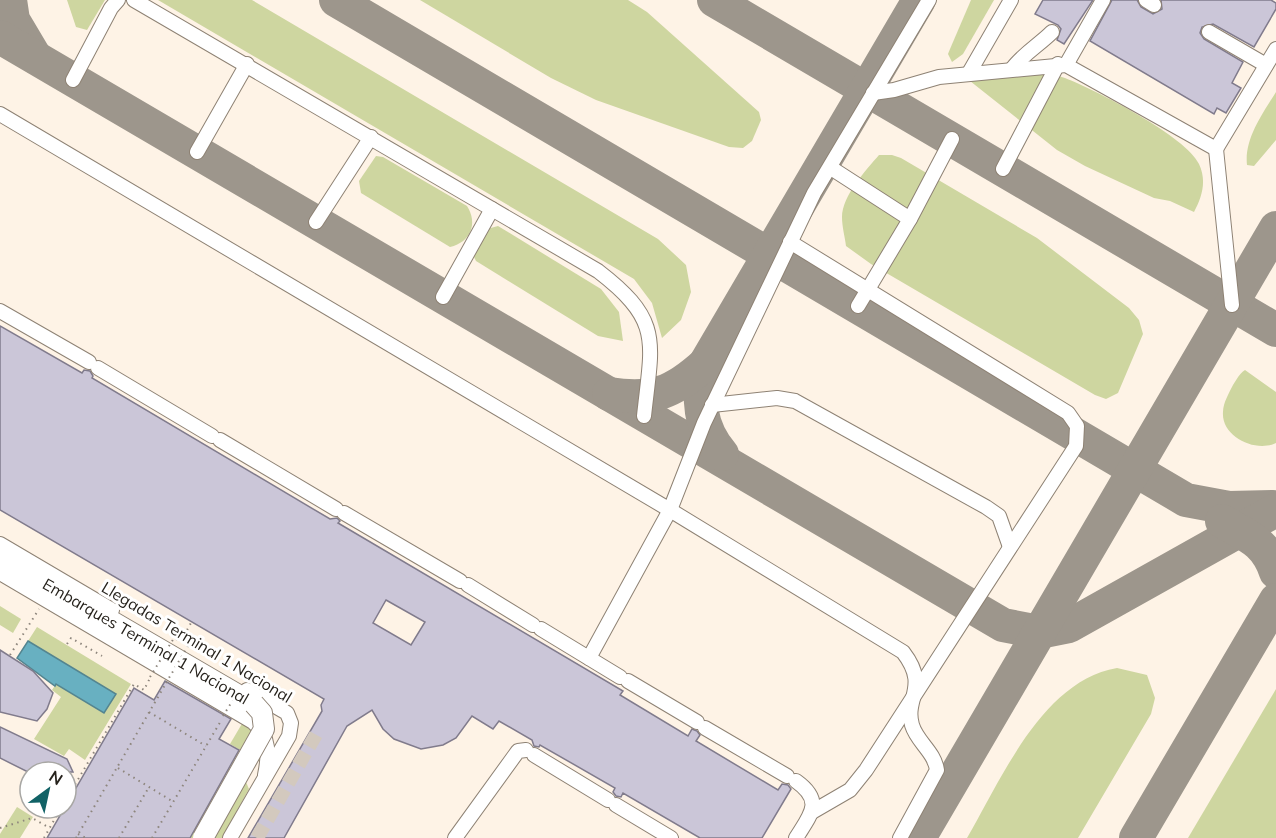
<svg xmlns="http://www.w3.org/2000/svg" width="1276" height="838" viewBox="0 0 1276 838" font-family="Mulish,sans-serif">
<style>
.green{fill:#ced6a0}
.water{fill:#68b0c1;stroke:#548590;stroke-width:1.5}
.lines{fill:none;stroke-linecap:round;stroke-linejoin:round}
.taxiway{stroke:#9d968c;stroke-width:34}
.building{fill:#cbc6d8;stroke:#807b8c;stroke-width:1.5;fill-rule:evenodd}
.minor-tunnel{stroke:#d3c9be;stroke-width:14;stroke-dasharray:14 7;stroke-linecap:butt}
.minor-casing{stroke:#8e8274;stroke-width:16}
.highway-casing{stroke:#8e8274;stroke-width:22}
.path{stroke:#8d857c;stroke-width:2;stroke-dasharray:1.5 4.5;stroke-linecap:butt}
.minor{stroke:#fff;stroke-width:14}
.highway{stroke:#fff;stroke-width:20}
.highway-bridge-casing{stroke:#8e8274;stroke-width:22;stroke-linecap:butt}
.path-bridge{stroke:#8d857c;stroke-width:2;stroke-dasharray:1.5 4.5;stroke-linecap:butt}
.highway-bridge{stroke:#fff;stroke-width:20}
.labels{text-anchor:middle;stroke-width:6;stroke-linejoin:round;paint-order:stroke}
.street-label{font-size:16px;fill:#26221c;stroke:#fff}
</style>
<rect width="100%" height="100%" fill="#fef3e6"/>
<!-- green -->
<g class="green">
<path d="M67,0h38l-18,30 -11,-3z"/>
<path d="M158,0h94l406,239 28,26 5,27 -10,28 -19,18 -10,-35 -18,-24z"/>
<path d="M420,0h208l19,12 112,100 2,8 -9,21 -9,7 -14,-1 -133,-47 -45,-22z"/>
<path d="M971,0h23l-31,54 -11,8 -4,-8 2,-5z"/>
<path d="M1033,73c11,0 21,1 32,5 29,11 122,59 134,86 8,17 3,33 -5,48l-24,-11 -16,-3 -69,-32 -28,-16 -87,-69z"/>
<path d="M1276,92v48l-22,26 -7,-1c-3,-26 16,-52 29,-73z"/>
<path d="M879,155h13l9,3 136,80 92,70 10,12 4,14 -25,59 -12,6 -11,-4 -224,-131 -25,-18c-1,-9 -4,-19 -4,-29 0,-21 24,-47 37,-62z"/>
<path d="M376,156l7,1 84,49c11,17 4,36 -17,41l-89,-54 -2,-12z"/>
<path d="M498,226l103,63 18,23 4,29 -25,-5 -122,-75 -3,-6 14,-26z"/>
<path d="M1245,370l31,22v51c-20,10 -55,-6 -53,-31 0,-9 6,-19 10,-27 4,-6 6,-11 12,-15z"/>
<path d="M0,606l21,13 -8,14 -13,-8z"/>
<path d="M37,627l94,57 -46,76 -16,-11 -5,7 -30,-17 27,-42 -9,-7 4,-6 47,28 -75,-71z"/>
<path d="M1117,668l30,7 8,23 -4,16 -73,124h-111c35,-60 75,-157 150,-170z"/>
<path d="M1276,689v149h-88z"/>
<path d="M243,722l15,9 2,31 -30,-18z"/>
<path d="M229,772l17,10 3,7 -27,49h-32z"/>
<path d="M17,807l16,10 -13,21h-20v-4z"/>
</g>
<!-- water -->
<path class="water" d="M28,641l88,53 -12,19 -48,-29 -1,2 -38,-28z"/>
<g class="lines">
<!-- taxiway -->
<g class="taxiway">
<path d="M10,0l3,20 22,37"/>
<path d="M336,0l850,500 43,8 44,-1"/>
<path d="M714,0l562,330"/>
<path d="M0,37l1003,588 36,7 30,-6 207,-116"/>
<path d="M705,364c-8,34 -6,63 17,90"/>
<path d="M609,394c43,7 64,-1 96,-30l214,-364"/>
<path d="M1222,521c26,15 44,21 54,51"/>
<path d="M919,838l357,-610"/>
<path d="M1136,838l140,-238"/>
</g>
</g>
<!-- building -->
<g class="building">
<path d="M1043,0h50l-29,44 -7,-4 4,-11 -3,-4 -23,-11z"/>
<path d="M1112,0h25l4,7 12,7 9,-5 -1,-9h110l5,3v6l-22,38 -41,-23 -11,3 -2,6 4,6 39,23 -11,21 9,5 -15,25 -9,-5 -3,6 -124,-73z"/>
<path d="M0,326l82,47 2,-3 6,1 3,5 -1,2 238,141 7,-1 3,3 -2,2 285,168 -3,4 68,41 4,-7 5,2 3,4 -4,6 82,49 4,-6 6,1 3,4 -29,49h-62l-77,-45 -2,4 -5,-1 -3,-4 2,-4 -75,-43 -1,2 -5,-1 -2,-6 -33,-19 -6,8 -21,-13 -16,22 -13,7 -22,4 -27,-10 -11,-10 -11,-19 -25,16 -63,112h-36l74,-127 -1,-6 3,-6 -324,-189zM386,600l39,22 -14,23 -38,-22z"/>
<path d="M0,650l33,21 20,22 -6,16 -10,12 -37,-9z"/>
<path d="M165,681l66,38 -12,20 20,11 -49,88h-143l87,-150 20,12z"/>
<path d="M0,727l67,32 6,13h-45l-28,-14z"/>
</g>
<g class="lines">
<!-- minor-tunnel -->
<path class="minor-tunnel" d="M257,838l61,-107"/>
<defs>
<g id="minor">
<path d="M134,0l464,271c65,50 54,70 46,145"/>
<path d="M1146,0l8,5"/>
<path d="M1209,32l57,33"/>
<path d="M1066,65l37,-65"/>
<path d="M1012,69c11,-15 27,-24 40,-37"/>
<path d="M969,73l42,-73"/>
<path d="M73,80l38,-72 7,-8"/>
<path d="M873,93l21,-3 45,-13 127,-12 150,84 60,-100"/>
<path d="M0,114l670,396 233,142c27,35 1,46 9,73 5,17 22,26 25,45l-37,68"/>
<path d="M1216,149l16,156"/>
<path d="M197,152l50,-88"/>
<path d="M831,168l79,51"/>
<path d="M1003,169l55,-105"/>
<path d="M316,222l55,-85"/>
<path d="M790,242l278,171 9,13 -1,20 -210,324 -16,20 -38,22"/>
<path d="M443,297l49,-88"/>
<path d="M858,306l52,-87 42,-80"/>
<path d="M0,311l89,51"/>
<path d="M98,368l114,68"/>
<path d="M712,405l65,-7 18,3 191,106 13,9 11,31"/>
<path d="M220,440l116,69"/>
<path d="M344,513l116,68"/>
<path d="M0,544l112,66"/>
<path d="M0,573l253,149c17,14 16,34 12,53"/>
<path d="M468,585l65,40"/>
<path d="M541,629l79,48"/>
<path d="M589,658l81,-148 34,-87 110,-230 115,-193"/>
<path d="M628,681l69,41"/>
<path d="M705,728l82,48"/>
<path d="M534,755l74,45"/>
<path d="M796,781c28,20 15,33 0,57"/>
<path d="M616,805l55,33"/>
<path d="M230,838l59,-102 2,-13 -4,-10 -40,-23"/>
<path d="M455,838l63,-87 8,-1"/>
</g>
<path id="highway" d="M0,556l254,148"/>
</defs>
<!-- minor casing -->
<use href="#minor" class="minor-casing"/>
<!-- highway casing -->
<use href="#highway" class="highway-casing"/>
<!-- path -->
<g class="path">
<path d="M67,644l4,-6 31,18"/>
<path d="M10,655l29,-46"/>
<path d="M149,712l57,34"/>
<path d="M118,768l54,33"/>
<path d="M66,800l68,-116 10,6 6,-12"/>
<path d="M0,828l32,-10 18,10"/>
<path d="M78,834l8,4"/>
<path d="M44,838l17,-30"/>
<path d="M76,838l89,-153"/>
<path d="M119,838l30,-51"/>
<path d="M152,838l70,-119"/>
</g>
<!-- minor -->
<use href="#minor" class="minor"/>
<!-- highway -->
<use href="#highway" class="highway"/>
<defs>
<path id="highway-bridge" d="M203,838l61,-109 -2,-16 -8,-9"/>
</defs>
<!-- highway-bridge casing -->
<use href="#highway-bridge" class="highway-bridge-casing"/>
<!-- path-bridge -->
<g class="path-bridge">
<path d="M150,677l24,-39 7,3 11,-20"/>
<path d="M166,683l22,-37 -7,-5"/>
<path d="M223,716l10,-16"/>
</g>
<!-- highway-bridge -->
<use href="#highway-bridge" class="highway-bridge"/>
</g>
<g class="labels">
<!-- street labels -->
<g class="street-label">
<text transform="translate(146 641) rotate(30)" y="6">Embarques Terminal 1 Nacional</text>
<text transform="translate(197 642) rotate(31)" y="6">Llegadas Terminal 1 Nacional</text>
</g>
</g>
<!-- north arrow -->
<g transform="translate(48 790) rotate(33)"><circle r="28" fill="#ffffff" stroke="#a8a7a4" stroke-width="1.5"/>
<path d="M0-4.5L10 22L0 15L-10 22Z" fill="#116266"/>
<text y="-9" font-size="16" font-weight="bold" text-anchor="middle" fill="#26221c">N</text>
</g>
</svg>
